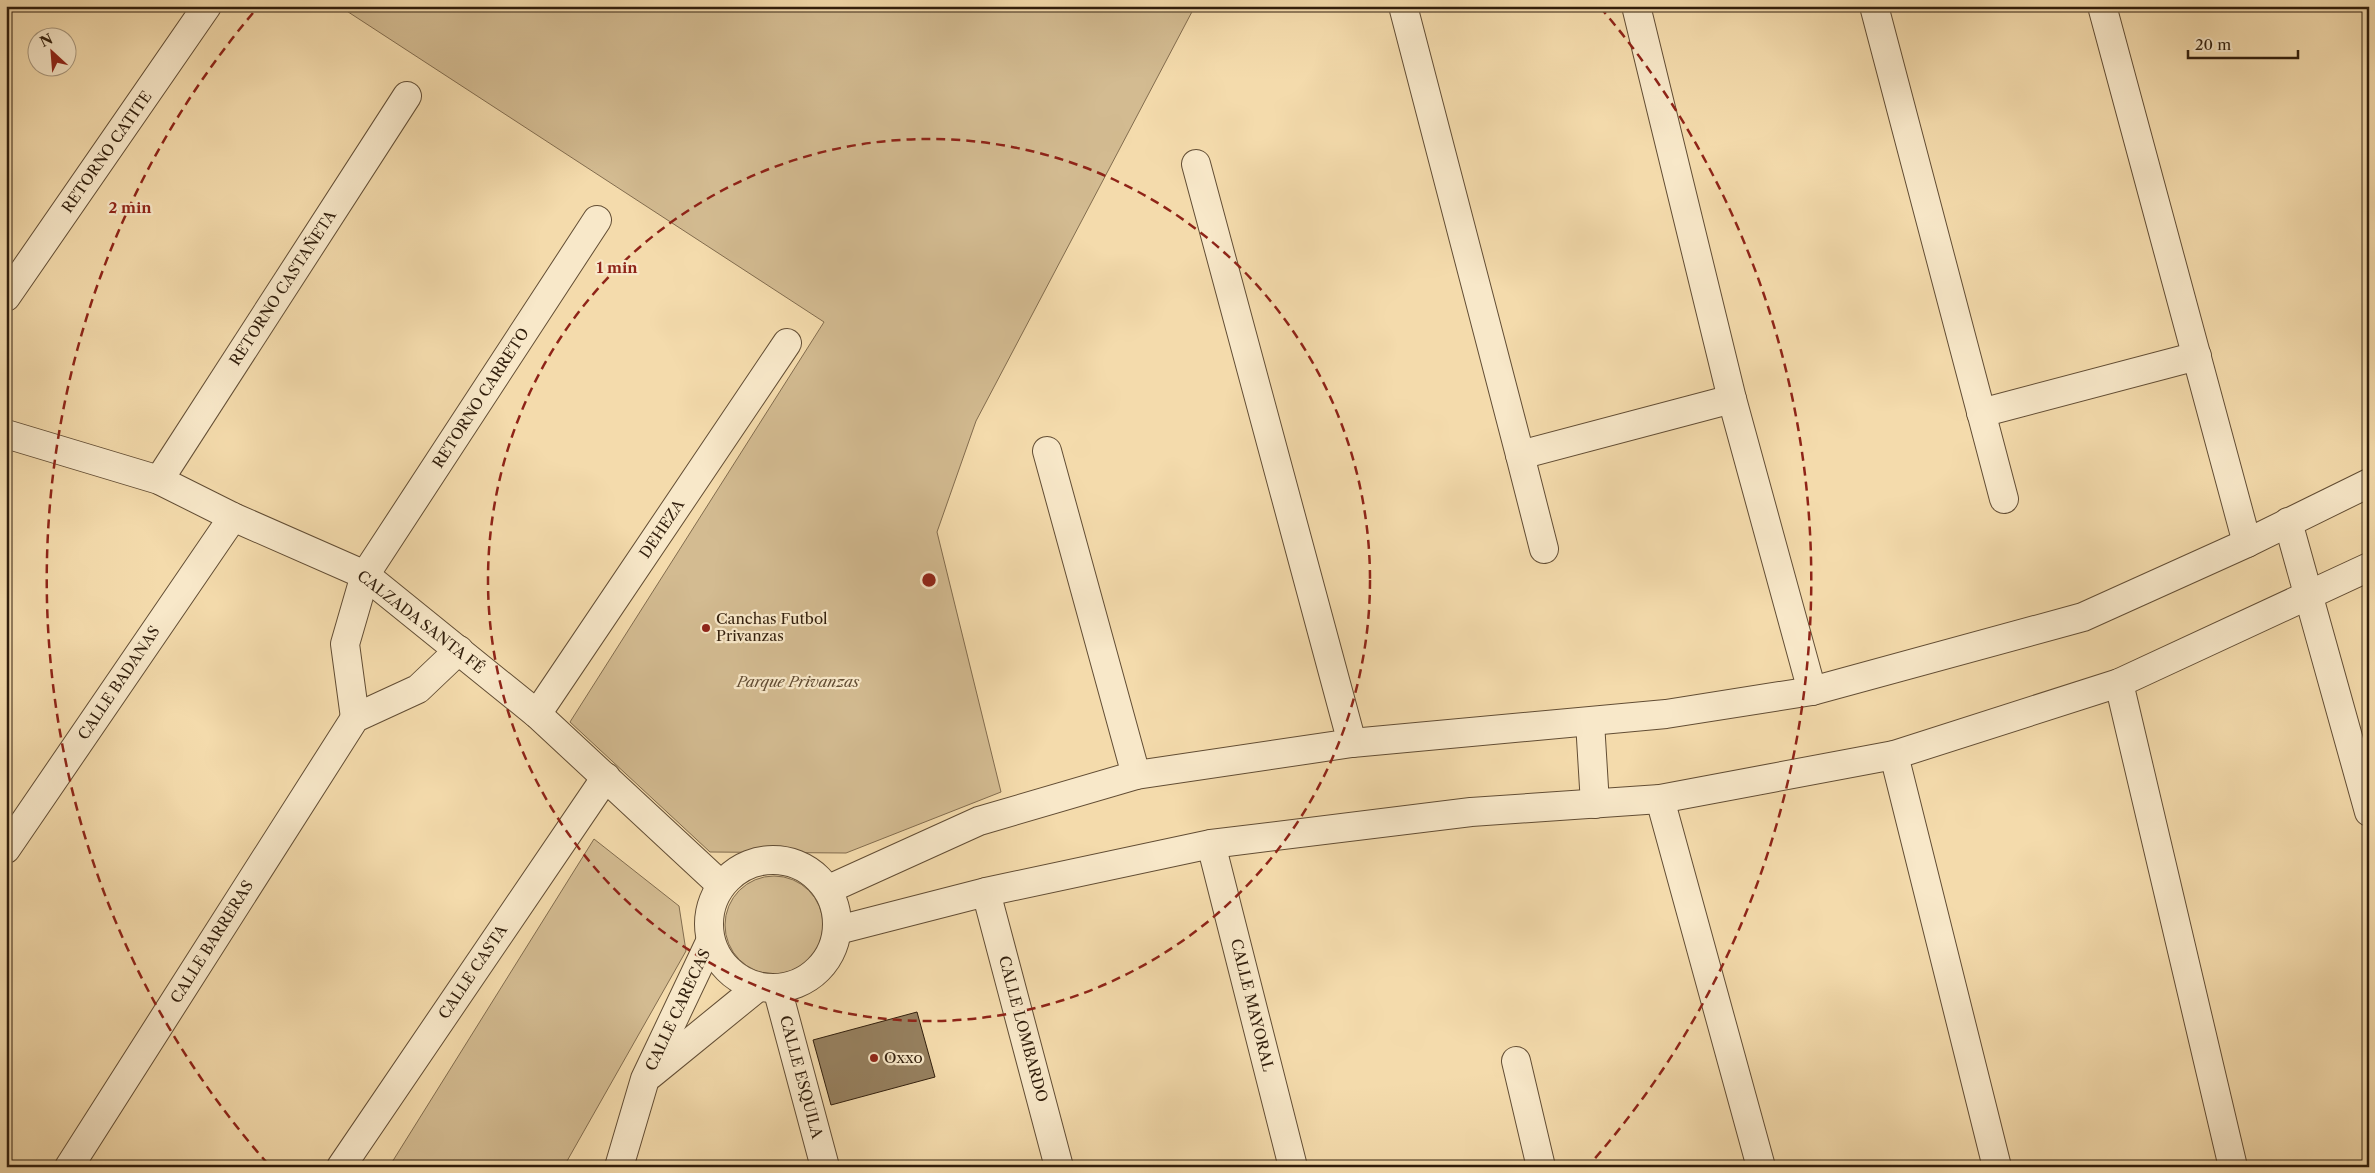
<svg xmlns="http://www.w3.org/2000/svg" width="2375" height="1173" viewBox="0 0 2375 1173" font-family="'Libre Caslon Text',serif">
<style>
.green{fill:#d3bb91;stroke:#826c4e}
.building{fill:#96805f;stroke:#311e0c}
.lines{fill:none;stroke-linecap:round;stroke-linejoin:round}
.minor-casing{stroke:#624d34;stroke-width:30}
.minor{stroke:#f8e8c9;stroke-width:28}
.ring{fill:none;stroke:#8f2418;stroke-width:2.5;stroke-dasharray:9 6}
.poi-dot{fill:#8f2418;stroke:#f8e8c9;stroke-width:2}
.labels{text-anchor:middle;stroke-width:4.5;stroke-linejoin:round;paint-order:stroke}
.street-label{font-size:15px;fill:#311e0c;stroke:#f8e8c9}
.poi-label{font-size:15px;fill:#311e0c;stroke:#f8e8c9;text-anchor:start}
.park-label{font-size:15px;font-style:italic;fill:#624d34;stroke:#f8e8c9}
.centre{fill:#8f2418;stroke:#f8e8c9;stroke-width:2.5}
.ring-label{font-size:15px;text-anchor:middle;font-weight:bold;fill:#8f2418;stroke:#f8e8c9;stroke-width:4.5;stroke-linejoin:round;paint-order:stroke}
</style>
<rect width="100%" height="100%" fill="#f4dbac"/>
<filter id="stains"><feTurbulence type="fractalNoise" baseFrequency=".004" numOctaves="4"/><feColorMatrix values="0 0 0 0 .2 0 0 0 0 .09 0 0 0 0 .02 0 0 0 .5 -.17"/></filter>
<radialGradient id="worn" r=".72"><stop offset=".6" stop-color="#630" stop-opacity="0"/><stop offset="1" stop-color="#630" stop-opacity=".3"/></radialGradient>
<!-- green -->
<g class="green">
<path d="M339,6h856l-219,415 -39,111 64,260 -155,61 -136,-1 -140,-130 254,-400z"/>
<path d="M594,839l85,67 7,45 -119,210v6h-178z"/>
<circle cx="774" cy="925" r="49"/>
</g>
<!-- building -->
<path class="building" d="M917,1012l18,65 -104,28 -18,-65z"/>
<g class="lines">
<defs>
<g id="minor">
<path d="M1403,6l117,449 212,-56"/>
<path d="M1636,6l96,393 80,292"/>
<path d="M1874,6l130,493"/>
<path d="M2102,6l145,537"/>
<path d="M1196,164l156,579"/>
<path d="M6,297l201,-291"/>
<path d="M1981,413l216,-57"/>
<path d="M6,434l153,46 74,37 132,58 172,139 184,171"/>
<path d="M1047,451l89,324"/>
<path d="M1520,455l24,94"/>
<path d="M159,480l248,-384"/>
<path d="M2288,522l81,290"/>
<path d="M2119,683l114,484"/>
<path d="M537,714l250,-371"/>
<path d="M355,718l-10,-74 20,-69 232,-355"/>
<path d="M1590,722l5,82"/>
<path d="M1894,755l103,412"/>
<path d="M1660,799l101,368"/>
<path d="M1211,844l82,323"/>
<path d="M6,849l227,-332"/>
<circle cx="773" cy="924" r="64"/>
<path d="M829,889l150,-68 157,-46 216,-32 314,-29 146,-23 271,-74 164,-74 122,-60"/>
<path d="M986,892l73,275"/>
<path d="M838,930l148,-38 225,-48 260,-32 189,-13 234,-44 225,-72 250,-116"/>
<path d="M777,988l48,179"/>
<path d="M1516,1061l25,106"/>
<path d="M650,1075l108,-88"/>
<path d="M69,1167l286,-449 63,-29 41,-39"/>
<path d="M341,1167l265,-390"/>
<path d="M619,1167l26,-88 65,-137"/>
</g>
</defs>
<!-- minor casing -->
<use href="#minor" class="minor-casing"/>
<!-- minor -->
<use href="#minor" class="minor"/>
</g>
<!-- distance rings -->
<g class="ring">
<circle cx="929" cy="580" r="441"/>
<path d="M268 1164A882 882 0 0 1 258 7M1600 7A882 882 0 0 1 1590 1164"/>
</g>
<!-- markers -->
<g class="poi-dot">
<circle cx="706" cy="628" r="5"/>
<circle cx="874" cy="1058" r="5"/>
</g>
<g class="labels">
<!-- street labels -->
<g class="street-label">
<text transform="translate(107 152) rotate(-55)" y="5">RETORNO CATITE</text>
<text transform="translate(283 288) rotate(-57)" y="5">RETORNO CASTAÑETA</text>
<text transform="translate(481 398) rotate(-57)" y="5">RETORNO CARRETO</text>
<text transform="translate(662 529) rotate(-56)" y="5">DEHEZA</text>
<text transform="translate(421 622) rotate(38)" y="5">CALZADA SANTA FÉ</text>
<text transform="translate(119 683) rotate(-56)" y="5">CALLE BADANAS</text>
<text transform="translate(212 942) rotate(-58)" y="5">CALLE BARRERAS</text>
<text transform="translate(473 972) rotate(-56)" y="5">CALLE CASTA</text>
<text transform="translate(1252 1005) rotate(76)" y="5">CALLE MAYORAL</text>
<text transform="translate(678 1010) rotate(-65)" y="5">CALLE CARECAS</text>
<text transform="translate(1023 1029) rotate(75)" y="5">CALLE LOMBARDO</text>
<text transform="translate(801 1077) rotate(75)" y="5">CALLE ESQUILA</text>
</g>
<!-- poi labels -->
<g class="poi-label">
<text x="716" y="624">Canchas Futbol<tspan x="716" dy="17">Privanzas</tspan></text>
<text x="884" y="1063">Oxxo</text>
</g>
<!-- park labels -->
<g class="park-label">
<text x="798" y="687">Parque Privanzas</text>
</g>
</g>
<circle cx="929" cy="580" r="8" class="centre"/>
<g class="ring-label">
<text x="130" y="213">2 min</text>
<text x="617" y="273">1 min</text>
</g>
<!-- margin -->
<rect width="2375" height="1173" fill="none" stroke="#f4dbac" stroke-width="25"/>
<rect x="8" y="8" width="2360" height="1158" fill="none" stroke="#311e0c" stroke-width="2.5"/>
<rect x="12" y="12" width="2350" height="1148" fill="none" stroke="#311e0c"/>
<!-- north arrow -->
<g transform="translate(52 52) rotate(334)"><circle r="24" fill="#f8e8c9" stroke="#a8977d"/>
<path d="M0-4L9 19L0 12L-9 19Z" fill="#8f2418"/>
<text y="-8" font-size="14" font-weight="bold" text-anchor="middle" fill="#311e0c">N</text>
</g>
<!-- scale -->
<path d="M2188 50v8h110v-8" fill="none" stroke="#311e0c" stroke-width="2.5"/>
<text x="2195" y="50" font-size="15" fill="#311e0c" stroke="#f8e8c9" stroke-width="4" paint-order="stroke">20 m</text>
<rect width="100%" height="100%" filter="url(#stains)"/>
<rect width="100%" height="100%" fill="url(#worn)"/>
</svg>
